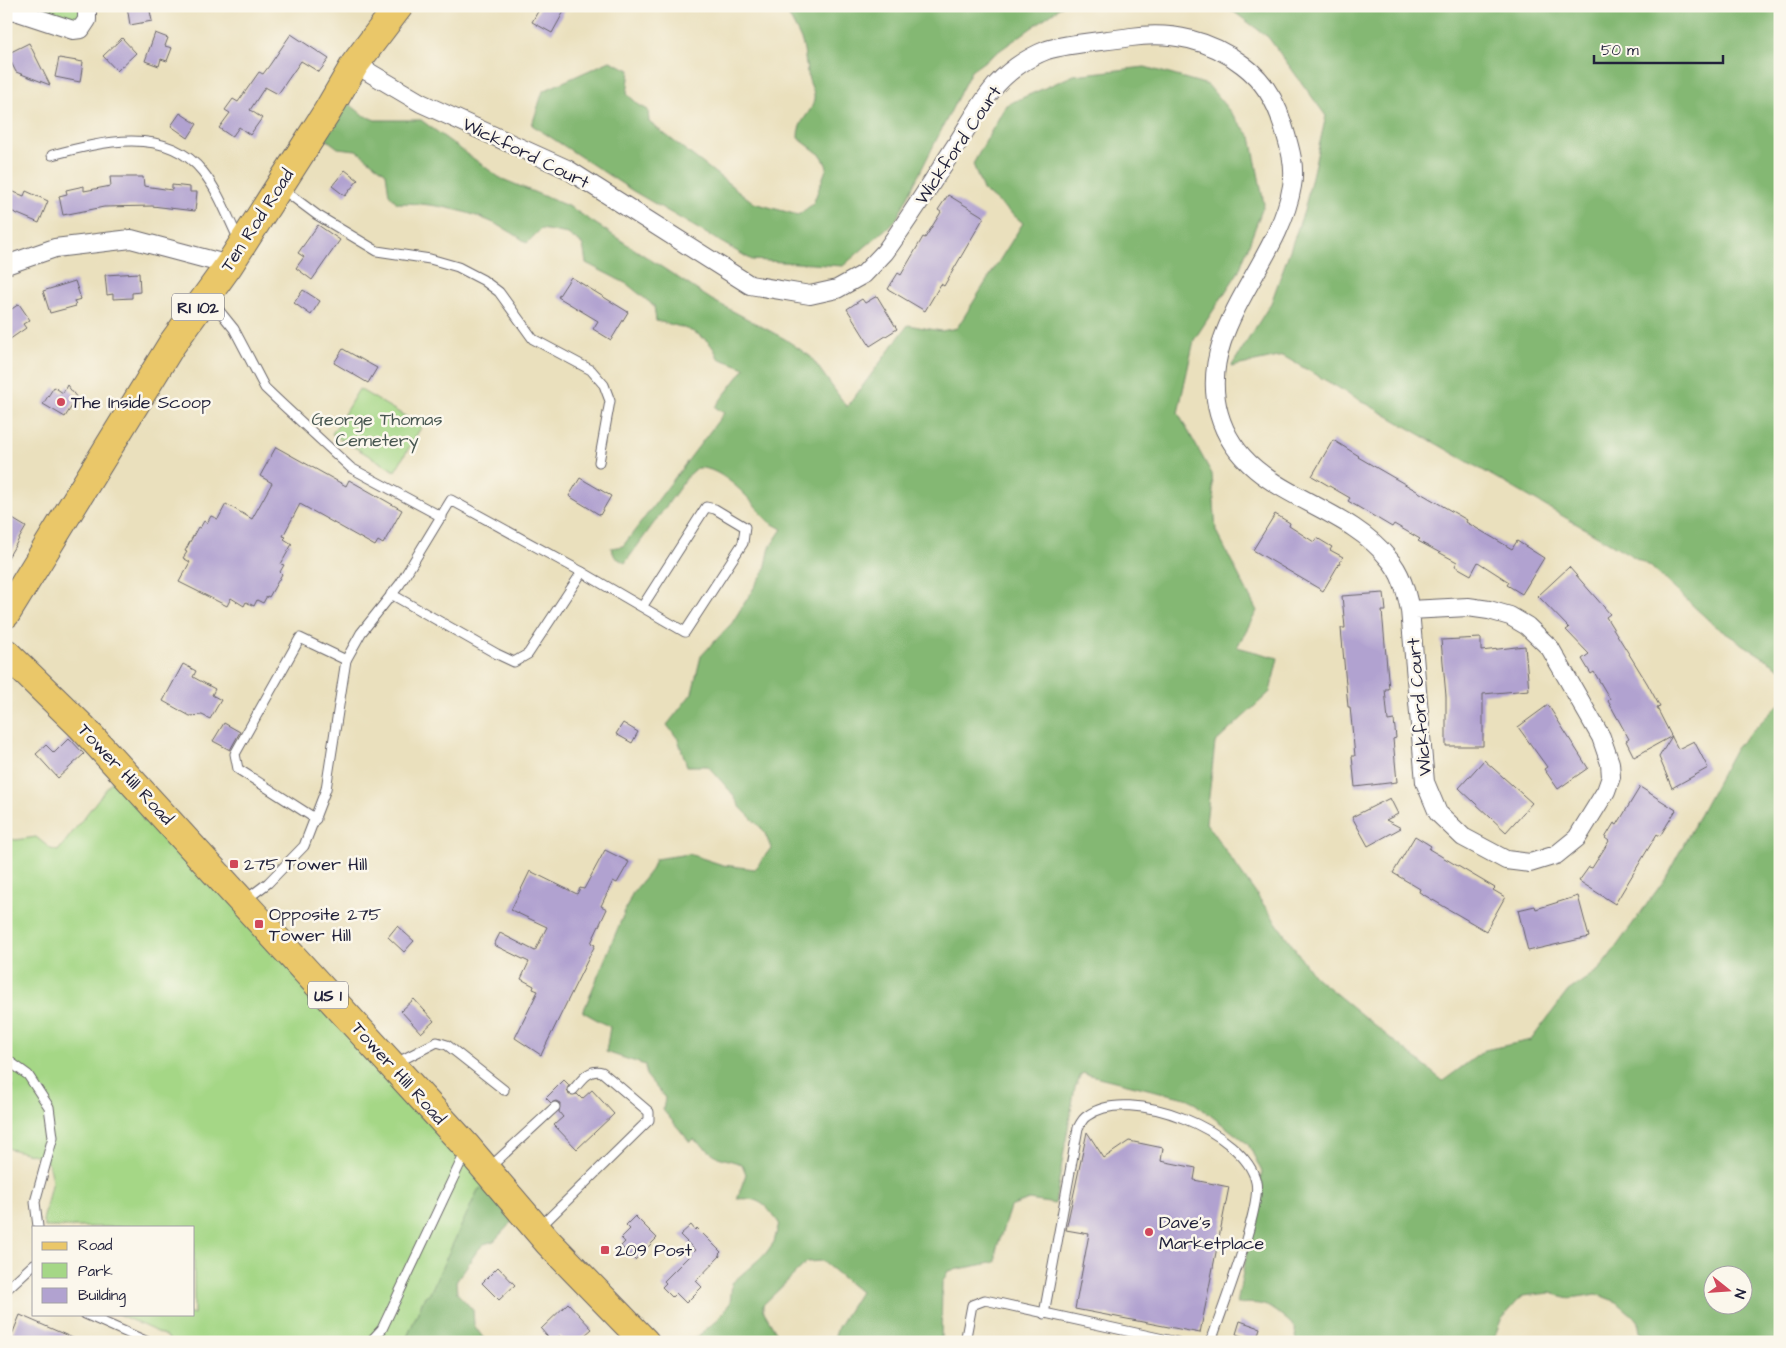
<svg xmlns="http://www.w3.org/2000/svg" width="1786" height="1348" viewBox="0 0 1786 1348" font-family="'Architects Daughter',sans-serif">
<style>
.green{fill:#a5d786;stroke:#647c60}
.forest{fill:#84b873;stroke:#536d57;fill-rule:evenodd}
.building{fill:#b1a2d0}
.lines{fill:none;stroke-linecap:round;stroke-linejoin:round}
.service-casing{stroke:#686468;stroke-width:11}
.minor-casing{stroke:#686468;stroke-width:20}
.primary-casing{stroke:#686468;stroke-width:30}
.service{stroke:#fff;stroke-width:9}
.minor{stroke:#fff;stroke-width:18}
.primary{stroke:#eac769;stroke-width:28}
.poi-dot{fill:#d1495b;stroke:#fbf7ec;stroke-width:2}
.labels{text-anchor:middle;stroke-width:5;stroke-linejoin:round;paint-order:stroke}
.shield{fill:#fbf7ec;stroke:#636270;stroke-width:1}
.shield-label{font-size:16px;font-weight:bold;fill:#22223b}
.street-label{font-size:18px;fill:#22223b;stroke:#fbf7ec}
.poi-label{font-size:18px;fill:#22223b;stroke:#fbf7ec;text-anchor:start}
.park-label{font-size:18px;fill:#495852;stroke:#fbf7ec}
</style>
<rect width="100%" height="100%" fill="#fbf7ec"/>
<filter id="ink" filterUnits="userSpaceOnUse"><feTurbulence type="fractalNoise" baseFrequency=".02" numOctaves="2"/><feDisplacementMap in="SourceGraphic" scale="10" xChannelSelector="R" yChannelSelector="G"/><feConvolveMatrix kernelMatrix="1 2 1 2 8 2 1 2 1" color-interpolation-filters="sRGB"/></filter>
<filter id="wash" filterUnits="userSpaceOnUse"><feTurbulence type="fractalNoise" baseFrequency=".0096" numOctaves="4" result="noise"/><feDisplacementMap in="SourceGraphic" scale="20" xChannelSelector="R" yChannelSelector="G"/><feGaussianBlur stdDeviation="1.12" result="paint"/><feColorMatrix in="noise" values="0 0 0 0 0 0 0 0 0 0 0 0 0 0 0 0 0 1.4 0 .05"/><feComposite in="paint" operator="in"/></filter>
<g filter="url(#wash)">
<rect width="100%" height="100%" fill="#eae0bd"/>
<!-- green -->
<g class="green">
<path d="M25,6h50l7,3 -3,15z"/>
<path d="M359,389l63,37 -27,45 -63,-37z"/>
<path d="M113,780l22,19 9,23 16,-12 333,370 -15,10 -48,104 -5,2 -20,46h-232l-7,-6 -48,-22h76v-87h-149l-2,-6 9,-41 -4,-17 -9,-7 -33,-8v-34l7,-27 -7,-2v-247l10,2 20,-3 15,12 7,2z"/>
</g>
<!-- forest -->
<g class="forest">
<path d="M785,6h277l-91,65 -75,149 -53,46 -91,-6 -119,-69 -101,-66 11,-34 67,-30 20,9 -3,24 12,11 9,5 1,12 105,81 44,12 15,-11 14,-37 -5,-11 -24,-18c-1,-18 15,-25 16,-39 1,-7 -3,-12 -5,-19 -4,-12 -3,-25 -7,-38 -5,-13 -13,-23 -17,-36z"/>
<path d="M1226,6h554v662l-64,-41 -66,-61 -367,-210 -52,11 40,-64 33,-92 22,-95 -58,-79z"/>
<path d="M1145,67l63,18 43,52 13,67 -25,67 -45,69 -16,73 34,61 4,57 41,80 -20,36 41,11 -8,34 -55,51 -9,80 108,153 129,105 42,-31 46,-10 37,-49 32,-22 65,-90 71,-132 44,-44v639h-127l-13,-10 -2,-12 -21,-18 -21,-8 -26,4 -20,-5 -28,3 -21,24 -7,18 -7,4h-191l-1,-15c-22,-19 -27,-26 -58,-23l25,-132 -14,-28 -59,-45 -107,-26 -7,14 -20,117 -26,-4 -19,7 -14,44v11l-48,9 -6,12 -1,59h-108l5,-15 22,-35 -38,-31 -15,1 -44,43v5l19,32 -19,-2 -72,2 27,-23 12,-16 2,-20 34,-30 8,-11 5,-19c-13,-17 -18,-26 -42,-24l9,-25 -4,-10 -24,-7 -25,-18 -3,3 -27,-32 2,-12 -19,-23 -1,-10 -39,-13 4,-25 -27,-15 49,-118 19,-24 4,-11 34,-5 34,11 32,4 16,-21 -7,-17 -23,-23 -10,-16 -23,-26h-21l-9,-27 -11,-14 25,-32 9,-37 31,-33 33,-53 5,-23 12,-18c-5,-3 -13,-6 -17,-11 -12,-16 -44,-53 -68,-50l-9,8 -63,87 -10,-6 -4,-9 12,-2 101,-133 -9,-6 30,-39 -27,-10c-8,-26 -39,-32 -62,-37l-2,-15 -27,-22 -41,-21 -3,-18 -15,-11 -27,-5 -14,14c-37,-28 -83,-40 -130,-40l-8,-9 -3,-21 -30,-23 -18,-2 -16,-12 25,-34 16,13 12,5h46l79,58 70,29 142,93 73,39 26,18 36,50 61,-82 33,6 16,-3 66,-105 -40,-33 -10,-26 33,-59 68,-30zM1714,1276h30v30h-30z"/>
<path d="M493,1180l30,30 -29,31 -10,3 -7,7 -21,31 1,11 16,17 1,15 12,17h-81l20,-46 5,-3 48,-103z"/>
</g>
<g id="blocks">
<!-- building -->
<g class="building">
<path d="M127,6h22l3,15 -22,4z"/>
<path d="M541,6h26l-15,27 -20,-11z"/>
<path d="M155,33l13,5 -3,8 7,2 -5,13 -6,-2 -2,7 -14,-5z"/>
<path d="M291,34l38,25 -10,13 -18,-11 -23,33 -13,-7 -15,23 12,8 -12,17 -11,-8 -7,10 -13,-9 11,-15 -5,-3 8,-11 5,3 21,-30 4,2 6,-8z"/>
<path d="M122,38l14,15 -19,18 -14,-15z"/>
<path d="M29,43l21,42 -34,-13 -9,-18z"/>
<path d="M59,58l24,4 -3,20 -25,-5z"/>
<path d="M180,113l17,11 -9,14 -17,-12z"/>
<path d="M345,170l13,10 -13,16 -13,-10z"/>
<path d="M110,177h33l1,9 28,4v-5l18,2v5h7l-2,19 -43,-5 -48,1 -41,8 -4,-19 8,-2 -1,-4 18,-4v5l27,-5z"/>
<path d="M6,189l18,7 2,-5 22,10 -9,22 -33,-14z"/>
<path d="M948,195l36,22 -40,69 -3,-2 -16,27 -37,-22 10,-16 3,2 22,-38 2,1 16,-26 -3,-2z"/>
<path d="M318,225l22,15 -28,40 -16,-12 8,-11 -6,-4z"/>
<path d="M139,273l1,19 -8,1v5l-19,1v-5l-6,1 -2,-20z"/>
<path d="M571,277l57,35 -17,28 -18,-11 5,-8 -40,-24z"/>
<path d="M75,281l6,18 -7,2 2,5 -26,7 -7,-22z"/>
<path d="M303,290l17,11 -9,14 -17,-12z"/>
<path d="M877,296l20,33 -27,17 -23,-37 15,-10 3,4z"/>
<path d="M19,304l11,16 -7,4 3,4 -20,14v-29z"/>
<path d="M343,349l34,19 -9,15 -34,-20z"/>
<path d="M67,385l10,13 -12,19 -22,-13 11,-17 9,6z"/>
<path d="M1333,440l26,16 -1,1 109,63 -1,2 46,27 5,-8 27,17 -22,36 -15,-9 2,-3 -31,-20 -7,13 -16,-9 2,-4 -39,-21 2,-2 -26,-15 -2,3 -44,-26 2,-3 -38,-22z"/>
<path d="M276,447l70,39 3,-6 53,30 -19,34 -5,-3 -3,5 -75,-42 -17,32 3,1 -2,2 8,5 -11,20 3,1 -4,7 2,2 -13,23 -2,-1 -4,7 -6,-3 -3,6 -8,-4 -2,4 -13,-8 -4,8 -48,-24 11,-20 -7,-4 4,-6 -2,-1 13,-24 2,1 4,-7 3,2 4,-7 7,3 8,-15 26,15 20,-36 -12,-7z"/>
<path d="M580,478l31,18 -11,19 -31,-19z"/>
<path d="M1275,514l15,9 -1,3 25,16 3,-4 15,9 -2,3 13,7 -20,34 -70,-41z"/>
<path d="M6,515l20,12 -20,34z"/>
<path d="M1569,567l41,47 -4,3 41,66 13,24 -3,1 21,41 16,-8 14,27 -36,20 -13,-31 13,-21 -38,21 -8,-16 3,-2 -21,-38 2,-2 -16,-27 -3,2 -9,-15 7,-5 -23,-24 3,-2 -31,-32z"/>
<path d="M1384,593l2,18h-4l7,78h-4l3,32 6,-1 2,18 -3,1 4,43 -42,5 -3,-31h3l-5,-49h-2l-7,-79h4l-3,-32z"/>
<path d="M1481,638v13l44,-5 4,44 -46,4v52h-37v-50l-5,-56z"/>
<path d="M183,664l13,7 -3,6 22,12 -3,6 9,5 -11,19 -8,-4 -12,1 -27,-15z"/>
<path d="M1548,705l40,63 -30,21 -14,-20 3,-2 -29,-40z"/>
<path d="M224,723l16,9 -10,18 -17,-9z"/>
<path d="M623,723l15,9 -6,11 -16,-9z"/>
<path d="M69,738l15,16 -26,24 -22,-24 10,-9 8,8z"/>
<path d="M1484,760l48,43 -26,29 -47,-44z"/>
<path d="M1640,787l36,23 -16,26 -3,-2 -42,70 -36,-23 10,-14 3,1 17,-27 -4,-3 9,-15 3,2z"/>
<path d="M1390,798l8,16 -12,6 15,8 -33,18 -16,-29z"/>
<path d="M1415,836l16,10 -2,3 66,39 -2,2 12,7 -19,34 -67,-39 1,-3 -27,-16z"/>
<path d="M605,850l24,12 -12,21 -4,-2 -12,25 6,3 -16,34 4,2 -54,110 -26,-17 23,-47 -5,-2 1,-3 -13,-7 8,-17 -35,-17 6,-12 35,18 12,-24 -36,-17 19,-39 47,23 3,-6 4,1z"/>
<path d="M1578,896l11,41 -61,14 -10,-41 17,-4 1,3z"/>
<path d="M397,926l17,15 -10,11 -16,-15z"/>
<path d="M414,999l20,22 -13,12 -20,-22z"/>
<path d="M564,1080l5,5 -2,4 2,6 8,-1 5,5 10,-9 22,24 -37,35 -23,-24 9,-8 -4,-5 1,-9 -4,-2 -5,2 -5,-5z"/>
<path d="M1087,1132l17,26 25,-17 34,7 -2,13 35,7 -2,12 35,7 -29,146 -125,-24 14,-75 -23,-4z"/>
<path d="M635,1216l22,22 -22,22 -14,-14 4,-4 -4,-4 9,-9 -4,-4z"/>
<path d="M691,1225l4,5 2,-2 24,24 -2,2 1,2 -24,25 6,6 -16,16 -10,-10 -4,4 -10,-10 4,-4 -2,-2 31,-31 -15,-15z"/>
<path d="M498,1267l17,18 -16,15 -17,-17z"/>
<path d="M568,1303l24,26 -15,13h-11l-6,-6 -8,6 -11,-13z"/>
<path d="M20,1315l62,27h-73z"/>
<path d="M1240,1321l20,7 -4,13 -20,-7z"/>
</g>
</g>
</g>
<g filter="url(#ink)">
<use href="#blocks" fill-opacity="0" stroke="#686468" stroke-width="1"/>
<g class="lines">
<defs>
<g id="service">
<path d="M52,155c48,-13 114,-30 151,17 16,20 25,46 36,68"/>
<path d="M281,188l36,27 60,36 53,8 28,8 25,13 16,12 34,47 58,31 13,15 6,16 -11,61"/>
<path d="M209,298l25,31 31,59 18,17 68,63 91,49"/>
<path d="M391,594l106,60 17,8 14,-8 54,-82"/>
<path d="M316,819l-78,-50 -3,-15 65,-116 46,22"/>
<path d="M244,901l24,-18 36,-37 22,-57 20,-129 15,-27 39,-49 51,-84 131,72 60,35 64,-100 9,2 30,18 -2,16 -58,89 -43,-25"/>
<path d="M6,1059l22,16 21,32 4,30 -18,65 3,25"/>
<path d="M394,1064l43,-22 10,3 57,45"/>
<path d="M489,1168l66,-61"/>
<path d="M540,1227l109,-107v-8l-47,-40c-13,-4 -21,9 -29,18"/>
<path d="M6,1290l28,-26"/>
<path d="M85,1314l63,28"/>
<path d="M1044,1314l34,-186c2,-4 5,-10 9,-12 42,-32 159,16 169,66 6,26 -35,129 -45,160"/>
<path d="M370,1342l12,-13 84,-178"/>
<path d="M965,1342l7,-37 13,-5 192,42"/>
</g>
<g id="minor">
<path d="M6,8l67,22 8,-1 6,-9v-14"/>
<path d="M355,64l66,39 146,66 183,116 60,10 27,-6 27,-15 21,-22c26,-36 49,-73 73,-110 11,-17 21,-36 34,-52 13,-17 34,-32 55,-40 21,-7 60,-9 84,-13 40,-6 80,3 112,28 20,15 33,36 40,60 6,20 13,40 9,61 -13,79 -97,143 -73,228 23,82 122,85 169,144 13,14 18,33 22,52l15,172 13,31 25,24 43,23 24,3 26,-8 21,-17 29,-47 5,-14 -1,-14 -9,-26 -51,-89 -23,-22 -17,-10 -21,-6 -21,-3 -58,3"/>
<path d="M6,265l49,-17 76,-9 98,26"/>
</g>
<g id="primary">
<path d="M6,614l166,-270 57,-79 98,-153 28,-48 44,-58"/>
<path d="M6,653l76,74 385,420 81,95 97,100"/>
</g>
</defs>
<!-- service casing -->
<use href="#service" class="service-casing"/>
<!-- minor casing -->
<use href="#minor" class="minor-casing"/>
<!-- primary casing -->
<use href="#primary" class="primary-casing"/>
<!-- service -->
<use href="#service" class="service"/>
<!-- minor -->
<use href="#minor" class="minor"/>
<!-- primary -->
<use href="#primary" class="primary"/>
</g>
</g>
<!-- markers -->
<g class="poi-dot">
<circle cx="61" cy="402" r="5"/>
<rect x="229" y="859" width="10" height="10" rx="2.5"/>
<rect x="254" y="919" width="10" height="10" rx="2.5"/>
<circle cx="1149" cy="1232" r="5"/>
<rect x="600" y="1245" width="10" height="10" rx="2.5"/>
</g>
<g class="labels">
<!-- shield labels -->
<g class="shield">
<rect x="172" y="293.5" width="52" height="27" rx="4"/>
<rect x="308" y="981.5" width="40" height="27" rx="4"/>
</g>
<g class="shield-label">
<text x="198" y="313">RI 102</text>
<text x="328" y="1001">US 1</text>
</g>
<!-- street labels -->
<g class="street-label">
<text transform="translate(958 145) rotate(-56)" y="6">Wickford Court</text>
<text transform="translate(526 153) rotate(26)" y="6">Wickford Court</text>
<text transform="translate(257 220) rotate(-57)" y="6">Ten Rod Road</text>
<text transform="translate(1419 707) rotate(-95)" y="6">Wickford Court</text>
<text transform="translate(126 774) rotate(47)" y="6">Tower Hill Road</text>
<text transform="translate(399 1073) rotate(48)" y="6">Tower Hill Road</text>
</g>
<!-- poi labels -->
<g class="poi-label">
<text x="71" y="408">The Inside Scoop</text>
<text x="244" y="870">275 Tower Hill</text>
<text x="269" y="920">Opposite 275<tspan x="269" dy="21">Tower Hill</tspan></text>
<text x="1159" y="1228">Dave's<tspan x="1159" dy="21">Marketplace</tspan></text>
<text x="615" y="1256">209 Post</text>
</g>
<!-- park labels -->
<g class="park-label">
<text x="377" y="425">George Thomas<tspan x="377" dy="21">Cemetery</tspan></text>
</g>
</g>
<!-- margin -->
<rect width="1786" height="1348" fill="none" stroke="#fbf7ec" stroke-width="25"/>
<!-- legend -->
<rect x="32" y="1226" width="162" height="90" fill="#fbf7ec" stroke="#a4a2a5"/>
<rect x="42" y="1242" width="25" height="8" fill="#eac769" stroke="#a4a2a5"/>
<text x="78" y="1250" font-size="15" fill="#22223b">Road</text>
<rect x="42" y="1263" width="25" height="15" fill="#a5d786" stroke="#a4a2a5"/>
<text x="78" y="1276" font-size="15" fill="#22223b">Park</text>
<rect x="42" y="1288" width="25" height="15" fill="#b1a2d0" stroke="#a4a2a5"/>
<text x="78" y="1300" font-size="15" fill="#22223b">Building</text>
<!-- north arrow -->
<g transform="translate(1728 1290) rotate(107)"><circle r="24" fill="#fbf7ec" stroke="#a4a2a5"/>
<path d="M0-4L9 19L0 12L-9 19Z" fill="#d1495b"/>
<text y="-8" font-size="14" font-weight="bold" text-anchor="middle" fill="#22223b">N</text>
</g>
<!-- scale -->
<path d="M1594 55v8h129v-8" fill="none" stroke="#22223b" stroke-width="2.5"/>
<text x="1601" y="55" font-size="15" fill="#22223b" stroke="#fbf7ec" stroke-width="4" paint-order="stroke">50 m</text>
</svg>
